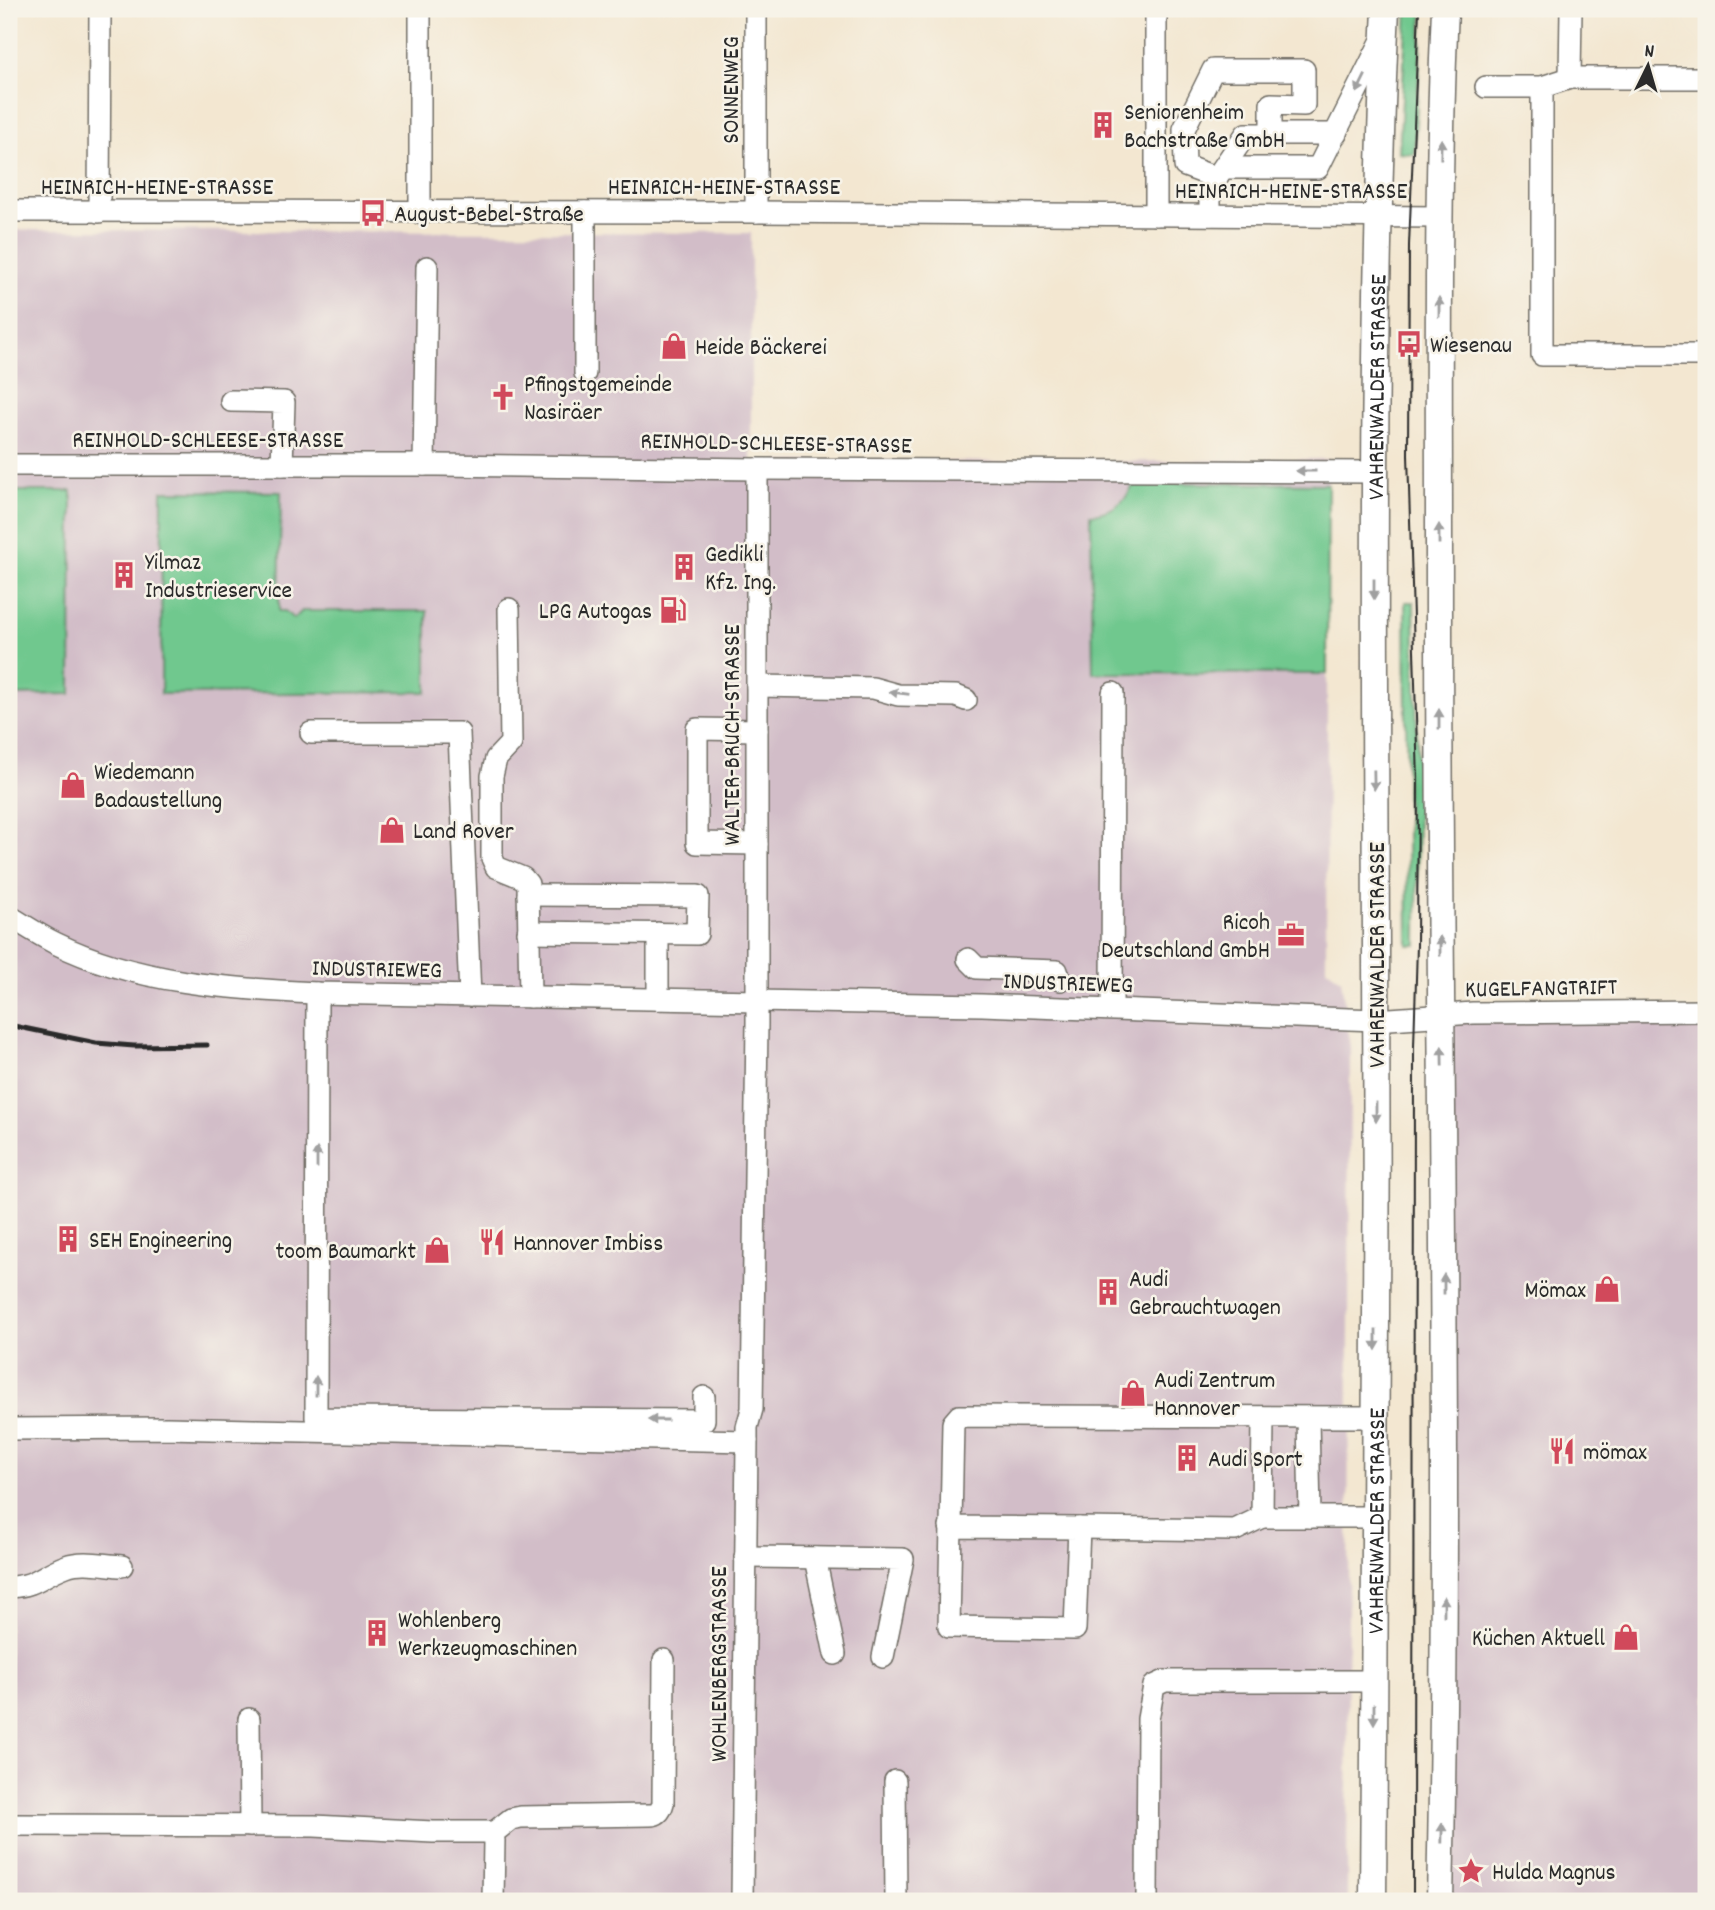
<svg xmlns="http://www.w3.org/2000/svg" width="1715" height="1910" viewBox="0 0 1715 1910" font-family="Dekko,sans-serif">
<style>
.industrial{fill:#d2bdc8}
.green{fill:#6fc88e;stroke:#4d7a5c;stroke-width:2}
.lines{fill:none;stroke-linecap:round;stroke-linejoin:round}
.minor-casing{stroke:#716d65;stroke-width:24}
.major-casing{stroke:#716d65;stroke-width:29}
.minor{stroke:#fff;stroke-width:21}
.major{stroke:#fff;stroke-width:26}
.tram{stroke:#2b2b2b;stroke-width:2}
.rail{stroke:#2b2b2b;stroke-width:5}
.oneway{fill:#a0a0a0}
.labels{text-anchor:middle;stroke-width:5;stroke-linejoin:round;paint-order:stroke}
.street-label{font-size:24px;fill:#2b2b2b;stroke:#f7f3e8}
.poi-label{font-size:24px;fill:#2b2b2b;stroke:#f7f3e8;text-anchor:start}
</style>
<rect width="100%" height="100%" fill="#f7f3e8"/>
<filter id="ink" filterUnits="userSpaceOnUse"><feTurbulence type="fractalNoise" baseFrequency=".0143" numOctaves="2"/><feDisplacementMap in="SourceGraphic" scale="14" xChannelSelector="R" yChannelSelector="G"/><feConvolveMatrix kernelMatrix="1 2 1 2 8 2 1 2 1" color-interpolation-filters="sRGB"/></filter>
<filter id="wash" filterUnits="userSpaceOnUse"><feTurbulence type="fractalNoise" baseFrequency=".00686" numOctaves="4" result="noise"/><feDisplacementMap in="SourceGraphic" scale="28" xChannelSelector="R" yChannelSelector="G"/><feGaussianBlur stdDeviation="1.57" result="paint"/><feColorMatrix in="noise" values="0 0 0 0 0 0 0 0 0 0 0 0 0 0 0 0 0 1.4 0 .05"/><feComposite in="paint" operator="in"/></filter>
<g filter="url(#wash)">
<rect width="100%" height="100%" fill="#f3e7d1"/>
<!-- industrial -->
<g class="industrial">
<path d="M9,230l742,3v228l333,1 244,-3 -2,509 15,11 9,68 -3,854h-1338z"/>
<path d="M1706,1011v890h-266l2,-886z"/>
</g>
<!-- green -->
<g class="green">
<path d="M1407,9h16l-9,145 -15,-1z"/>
<path d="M1134,483l194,1 -1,190 -234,-1 -2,-159c21,-2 35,-11 43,-31z"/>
<path d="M9,491h63l-1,203 -62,1z"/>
<path d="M162,491l119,1 -2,119h6l9,8 8,-8h125v81l-266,2z"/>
<path d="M1405,602h9l4,179 -1,164h-9z"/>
</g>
</g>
<g filter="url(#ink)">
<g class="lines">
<defs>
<g id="minor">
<path d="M756,9v203"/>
<path d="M1570,78l1,-69"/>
<path d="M1486,87h56l28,-9h136"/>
<path d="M1542,87v268h164"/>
<path d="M1224,168h94l64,-128"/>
<path d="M1217,178l-32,-12 -1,-37 29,-59h91v35l-33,-1v30"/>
<path d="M9,211l747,1 684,5"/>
<path d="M99,212l1,-203"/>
<path d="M420,213v-204"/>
<path d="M1156,215v-206"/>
<path d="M1210,215v-28l36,-53h90"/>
<path d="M585,373v-161"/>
<path d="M231,401l53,1 -2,63"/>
<path d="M9,465h429l319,4 617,3"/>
<path d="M424,465l3,-198"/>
<path d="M509,609l2,134 -15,16 -4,17v82l4,9 27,11 5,6 2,113"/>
<path d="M757,686l116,2 25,7 58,1 10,4"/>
<path d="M757,730l-60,-1v114l60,1"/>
<path d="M311,733h148l11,263"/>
<path d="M528,895l170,1 -1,38 -169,-2"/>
<path d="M9,916c15,9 30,19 46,27 81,40 174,46 262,50l665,12 394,15 97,-7 233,-2"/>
<path d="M658,933v66"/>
<path d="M968,959l9,9 80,3 3,9"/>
<path d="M317,993l-1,425 388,2v-23"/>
<path d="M1112,1009l1,-316"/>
<path d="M1308,1417l2,100"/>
<path d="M9,1429l158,-1 580,13"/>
<path d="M1262,1517h113"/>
<path d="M950,1527l129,1 -4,101 -126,-2 4,-204 6,-7 416,1"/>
<path d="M1079,1528l156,2 27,-13 1,-100"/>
<path d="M745,1557l158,2 -20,98"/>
<path d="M815,1558l20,96"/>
<path d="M9,1587c29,-1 32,-12 57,-21 16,-6 38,-1 56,0"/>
<path d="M249,1719l1,107"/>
<path d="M895,1781l1,120"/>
<path d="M9,1825l305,1 119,6h56l5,8 -1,61"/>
<path d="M492,1834l19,-15 10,-2 129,-2c8,0 11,-4 13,-12l1,-143"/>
<path d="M742,1901l5,-460v-14l5,-18 5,-386v-554"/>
<path d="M1147,1901l1,-182 6,-33 11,-5h209"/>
</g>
<g id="major">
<path id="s1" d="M1373,1901c2,-317 5,-634 3,-951 -1,-314 -5,-628 10,-941"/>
<path d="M1440,1901c10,-453 -2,-906 -1,-1360 0,-177 -2,-355 6,-532"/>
</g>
</defs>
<!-- minor casing -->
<use href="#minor" class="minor-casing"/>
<!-- major casing -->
<use href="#major" class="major-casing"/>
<!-- minor -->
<use href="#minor" class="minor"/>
<!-- major -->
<use href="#major" class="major"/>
<!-- tram -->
<path class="tram" d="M1413,1901l1,-854 3,-102 1,-164 -10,-326 1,-210 10,-236"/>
<!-- rail -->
<path class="rail" d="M9,1025l87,18 38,3 73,-1"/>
</g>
<!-- one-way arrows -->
<defs><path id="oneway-solid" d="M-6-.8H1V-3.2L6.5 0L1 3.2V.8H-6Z" transform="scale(1.75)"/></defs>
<g class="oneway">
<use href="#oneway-solid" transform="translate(1361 84) rotate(116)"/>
<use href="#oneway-solid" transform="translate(1441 149) rotate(-89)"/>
<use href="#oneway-solid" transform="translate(1439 307) rotate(-90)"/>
<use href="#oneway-solid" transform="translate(1306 471) rotate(-180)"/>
<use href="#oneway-solid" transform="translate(1439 534) rotate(-90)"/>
<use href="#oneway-solid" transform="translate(1374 589) rotate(90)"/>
<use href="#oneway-solid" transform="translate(899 693) rotate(-172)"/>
<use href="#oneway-solid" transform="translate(1439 719) rotate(-90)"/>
<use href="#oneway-solid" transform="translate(1374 780) rotate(89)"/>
<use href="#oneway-solid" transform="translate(1440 946) rotate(-90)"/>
<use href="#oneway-solid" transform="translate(1442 1056) rotate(-91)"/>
<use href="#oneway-solid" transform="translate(1376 1112) rotate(90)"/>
<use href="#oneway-solid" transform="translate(317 1158) rotate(-90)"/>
<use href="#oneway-solid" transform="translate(1444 1284) rotate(-90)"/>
<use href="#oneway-solid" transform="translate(1376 1340) rotate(90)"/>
<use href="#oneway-solid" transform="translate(316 1386) rotate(-90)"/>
<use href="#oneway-solid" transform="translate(658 1420) rotate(-180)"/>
<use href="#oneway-solid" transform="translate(1444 1606) rotate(-90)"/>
<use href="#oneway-solid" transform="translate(1374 1714) rotate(90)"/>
<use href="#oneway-solid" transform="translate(1442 1833) rotate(-89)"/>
</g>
</g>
<!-- icons -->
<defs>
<symbol id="building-bare" viewBox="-9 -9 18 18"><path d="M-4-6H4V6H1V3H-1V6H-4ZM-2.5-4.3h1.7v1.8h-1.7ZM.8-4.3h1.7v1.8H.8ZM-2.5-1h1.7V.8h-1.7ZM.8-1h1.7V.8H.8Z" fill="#d1495b" stroke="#f7f3e8" stroke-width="2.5" paint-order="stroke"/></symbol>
<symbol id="bus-bare" viewBox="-9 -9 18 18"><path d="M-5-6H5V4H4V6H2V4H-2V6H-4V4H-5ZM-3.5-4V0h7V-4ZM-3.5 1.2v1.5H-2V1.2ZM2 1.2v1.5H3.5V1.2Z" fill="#d1495b" stroke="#f7f3e8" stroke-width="2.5" paint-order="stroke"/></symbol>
<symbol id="shop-bare" viewBox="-9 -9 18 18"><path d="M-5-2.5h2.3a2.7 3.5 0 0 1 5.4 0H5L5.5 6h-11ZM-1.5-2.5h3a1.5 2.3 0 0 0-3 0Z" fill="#d1495b" stroke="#f7f3e8" stroke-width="2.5" paint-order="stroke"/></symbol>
<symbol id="church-bare" viewBox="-9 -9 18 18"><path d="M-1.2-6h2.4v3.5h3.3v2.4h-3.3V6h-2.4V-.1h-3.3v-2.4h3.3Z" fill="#d1495b" stroke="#f7f3e8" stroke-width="2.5" paint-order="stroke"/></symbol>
<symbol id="fuel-bare" viewBox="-9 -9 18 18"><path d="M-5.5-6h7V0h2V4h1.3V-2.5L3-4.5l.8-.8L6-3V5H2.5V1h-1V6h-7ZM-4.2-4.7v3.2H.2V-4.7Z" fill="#d1495b" stroke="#f7f3e8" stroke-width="2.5" paint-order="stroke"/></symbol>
<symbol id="office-bare" viewBox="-9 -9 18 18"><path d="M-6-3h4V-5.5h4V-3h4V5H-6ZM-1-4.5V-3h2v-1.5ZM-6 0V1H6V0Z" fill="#d1495b" stroke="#f7f3e8" stroke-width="2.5" paint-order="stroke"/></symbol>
<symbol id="restaurant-bare" viewBox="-9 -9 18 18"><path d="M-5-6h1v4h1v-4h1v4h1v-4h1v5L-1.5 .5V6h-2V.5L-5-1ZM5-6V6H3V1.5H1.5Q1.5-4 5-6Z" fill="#d1495b" stroke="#f7f3e8" stroke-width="2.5" paint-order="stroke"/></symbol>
<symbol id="sight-bare" viewBox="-9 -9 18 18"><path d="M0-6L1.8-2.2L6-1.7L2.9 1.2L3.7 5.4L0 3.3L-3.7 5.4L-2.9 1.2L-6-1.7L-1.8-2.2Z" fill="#d1495b" stroke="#f7f3e8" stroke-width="2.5" paint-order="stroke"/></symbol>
</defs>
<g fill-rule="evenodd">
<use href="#building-bare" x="1084" y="106" width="38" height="38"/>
<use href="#bus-bare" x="354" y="194" width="38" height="38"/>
<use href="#bus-bare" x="1390" y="325" width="38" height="38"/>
<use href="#shop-bare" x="655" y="327" width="38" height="38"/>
<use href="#church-bare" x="484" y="378" width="38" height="38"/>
<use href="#building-bare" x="665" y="548" width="38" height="38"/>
<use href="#building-bare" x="105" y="556" width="38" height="38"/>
<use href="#fuel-bare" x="654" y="591" width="38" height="38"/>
<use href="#shop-bare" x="54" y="766" width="38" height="38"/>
<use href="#shop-bare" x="373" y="811" width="38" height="38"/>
<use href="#office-bare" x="1272" y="916" width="38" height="38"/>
<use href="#building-bare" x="49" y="1220" width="38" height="38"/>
<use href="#restaurant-bare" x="473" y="1223" width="38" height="38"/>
<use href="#shop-bare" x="418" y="1231" width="38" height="38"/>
<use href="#shop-bare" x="1588" y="1270" width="38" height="38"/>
<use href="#building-bare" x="1089" y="1273" width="38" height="38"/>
<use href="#shop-bare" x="1114" y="1374" width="38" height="38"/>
<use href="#restaurant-bare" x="1543" y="1432" width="38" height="38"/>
<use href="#building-bare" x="1168" y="1439" width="38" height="38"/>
<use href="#building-bare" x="358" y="1614" width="38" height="38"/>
<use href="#shop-bare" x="1607" y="1618" width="38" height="38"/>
<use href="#sight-bare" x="1452" y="1852" width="38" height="38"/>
</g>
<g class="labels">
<!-- street labels -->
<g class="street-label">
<text transform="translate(730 90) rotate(-90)" y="8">SONNENWEG</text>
<text x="157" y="194">HEINRICH-HEINE-STRASSE</text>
<text x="724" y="194">HEINRICH-HEINE-STRASSE</text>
<text x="1291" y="198">HEINRICH-HEINE-STRASSE</text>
<text dy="8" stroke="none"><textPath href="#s1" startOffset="1514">VAHRENWALDER STRASSE</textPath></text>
<text x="208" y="447">REINHOLD-SCHLEESE-STRASSE</text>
<text transform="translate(776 442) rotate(1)" y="8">REINHOLD-SCHLEESE-STRASSE</text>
<text transform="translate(731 735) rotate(-90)" y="8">WALTER-BRUCH-STRASSE</text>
<text transform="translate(1376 955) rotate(-90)" y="8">VAHRENWALDER STRASSE</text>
<text transform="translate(377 968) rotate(1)" y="8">INDUSTRIEWEG</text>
<text transform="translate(1068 982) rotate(2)" y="8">INDUSTRIEWEG</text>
<text transform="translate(1541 987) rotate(-1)" y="8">KUGELFANGTRIFT</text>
<text dy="8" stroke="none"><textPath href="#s1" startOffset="380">VAHRENWALDER STRASSE</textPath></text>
<text transform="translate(718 1664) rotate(-90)" y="8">WOHLENBERGSTRASSE</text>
</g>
<!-- poi labels -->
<g class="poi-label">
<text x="1124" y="119">Seniorenheim<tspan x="1124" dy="28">Bachstraße GmbH</tspan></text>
<text x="394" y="221">August-Bebel-Straße</text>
<text x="1430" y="352">Wiesenau</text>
<text x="695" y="354">Heide Bäckerei</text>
<text x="524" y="391">Pfingstgemeinde<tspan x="524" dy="28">Nasiräer</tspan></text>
<text x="705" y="561">Gedikli<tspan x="705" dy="28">Kfz. Ing.</tspan></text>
<text x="145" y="569">Yilmaz<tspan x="145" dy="28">Industrieservice</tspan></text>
<text x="652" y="618" text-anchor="end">LPG Autogas</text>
<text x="94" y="779">Wiedemann<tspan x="94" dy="28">Badaustellung</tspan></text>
<text x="413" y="838">Land Rover</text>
<text x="1270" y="929" text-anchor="end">Ricoh<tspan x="1270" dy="28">Deutschland GmbH</tspan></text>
<text x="89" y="1247">SEH Engineering</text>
<text x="513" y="1250">Hannover Imbiss</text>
<text x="416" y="1258" text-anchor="end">toom Baumarkt</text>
<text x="1129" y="1286">Audi<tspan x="1129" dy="28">Gebrauchtwagen</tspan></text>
<text x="1586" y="1297" text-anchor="end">Mömax</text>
<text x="1154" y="1387">Audi Zentrum<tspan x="1154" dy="28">Hannover</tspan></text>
<text x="1583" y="1459">mömax</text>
<text x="1208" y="1466">Audi Sport</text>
<text x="398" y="1627">Wohlenberg<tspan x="398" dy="28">Werkzeugmaschinen</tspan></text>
<text x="1605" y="1645" text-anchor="end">Küchen Aktuell</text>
<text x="1492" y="1879">Hulda Magnus</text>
</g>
</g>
<!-- margin -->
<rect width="1715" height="1910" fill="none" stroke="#f7f3e8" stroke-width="35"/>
<!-- north arrow -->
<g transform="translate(1648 66) rotate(5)" stroke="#f7f3e8" stroke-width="5" paint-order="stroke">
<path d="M0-5L12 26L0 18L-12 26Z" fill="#2b2b2b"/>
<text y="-10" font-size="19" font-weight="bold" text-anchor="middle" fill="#2b2b2b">N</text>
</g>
</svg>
